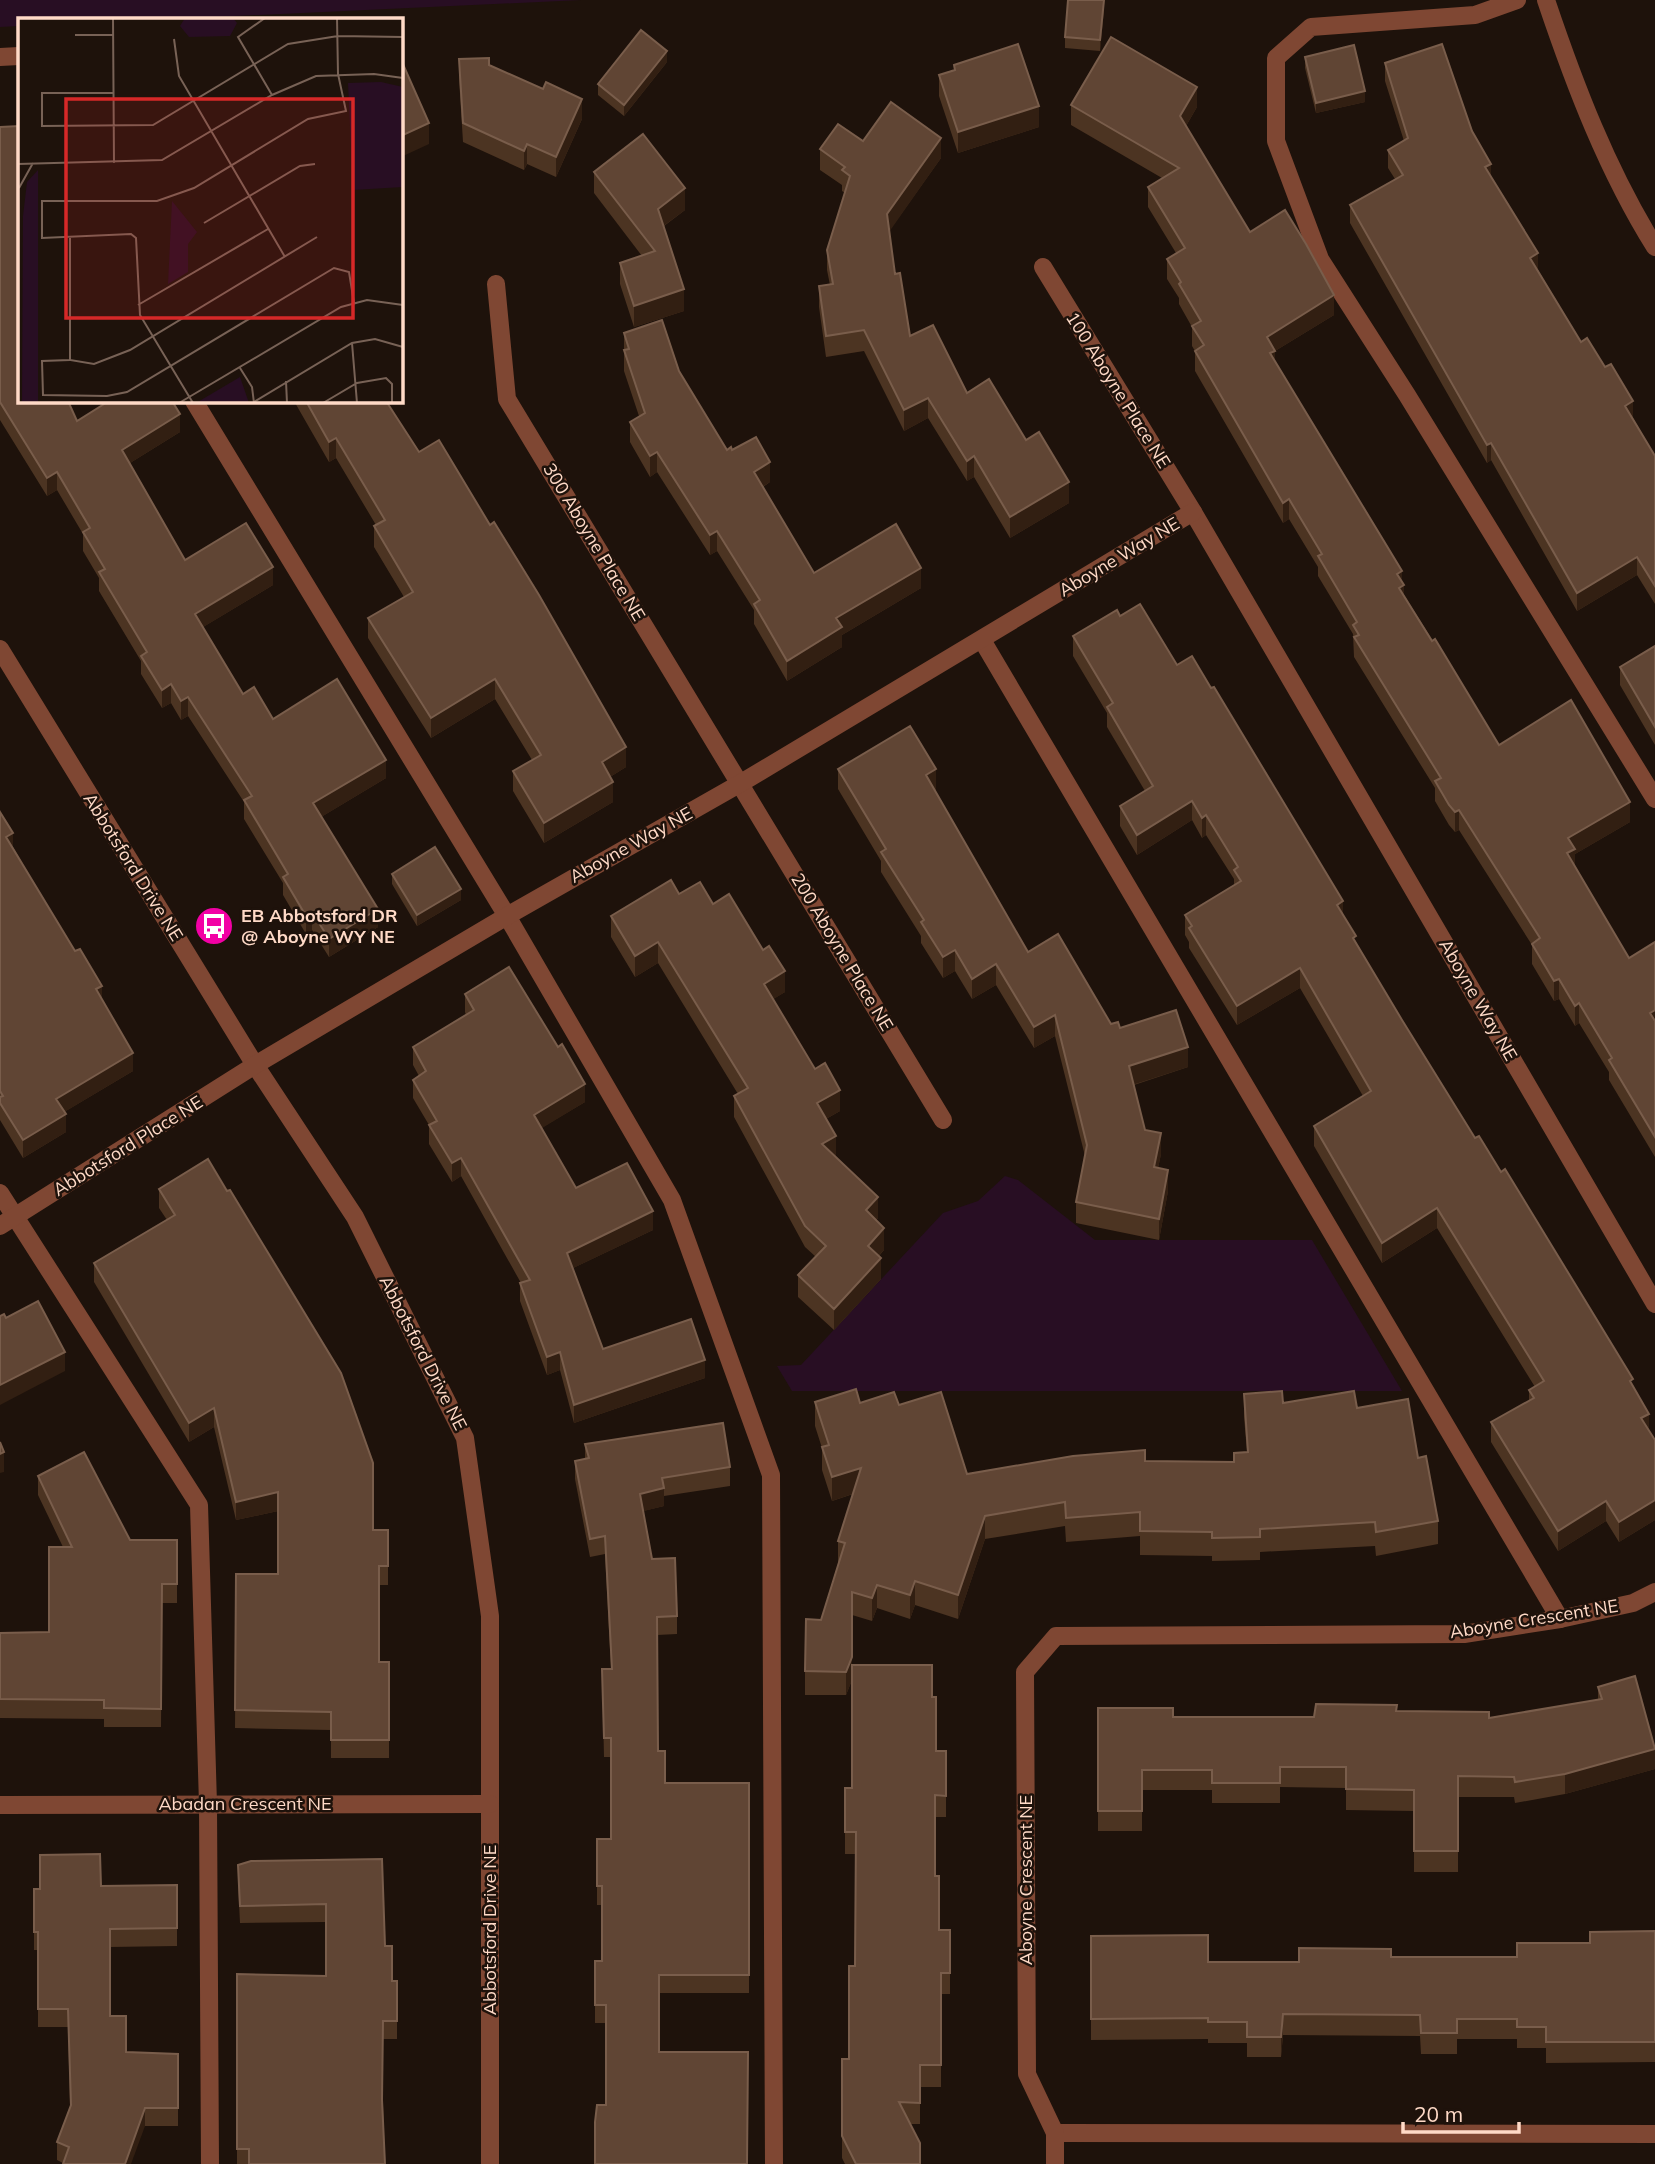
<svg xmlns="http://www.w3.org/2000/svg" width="1655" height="2164" viewBox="0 0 1655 2164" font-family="Mulish,sans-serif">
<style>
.green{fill:#280e23}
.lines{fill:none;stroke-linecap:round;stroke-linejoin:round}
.minor{stroke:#7f4733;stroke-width:18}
.wall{fill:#4c3422}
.shaded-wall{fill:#321f12}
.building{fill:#604534;stroke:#795d4b;stroke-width:2}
.labels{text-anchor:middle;stroke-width:5;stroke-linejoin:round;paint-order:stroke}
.street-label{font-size:18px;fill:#ffdac7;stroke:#1e120b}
.poi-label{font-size:18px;font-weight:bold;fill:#ffdac7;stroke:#1e120b;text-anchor:start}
.inset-road{fill:none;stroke:#786256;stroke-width:2}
.view{fill:#d62828;fill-opacity:0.15;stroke:#d62828;stroke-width:3.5}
.inset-edge{fill:none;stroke:#ffdac7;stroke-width:3.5}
</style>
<rect width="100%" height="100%" fill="#1e120b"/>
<!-- green -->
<g class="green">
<path d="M0,0h581l-410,19h-152v7l-19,1z"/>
<path d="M1005,1176l13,4 77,60h217l90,151h-610l-15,-25 24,-1 142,-152 35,-12z"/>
</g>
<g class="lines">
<!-- minor -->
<g class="minor">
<path d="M1517,0l-42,15 -164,12 -35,31v83l44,118 87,136 248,404"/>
<path d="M1546,0c29,86 61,170 109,247"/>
<path d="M0,57l19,-1"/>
<path d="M1043,267l150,245 462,792"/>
<path d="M496,284l11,115 436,721"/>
<path d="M194,401l313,515 165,284 99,275 3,689"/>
<path d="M982,640l578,979"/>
<path d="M0,649l255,416 100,152 110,221 25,178v548"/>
<path d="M0,1193l199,312 9,299 2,360"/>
<path d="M0,1226l255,-161 252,-149 234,-133 452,-271"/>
<path d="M0,1805l490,-1"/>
<path d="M1055,2133l600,1"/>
<path d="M1055,2164v-31l-28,-59 -2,-402 31,-36 408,-2 96,-15 73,-16 22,-11"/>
</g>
</g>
<!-- wall -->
<g class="wall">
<path d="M1104,9l-4,42 -35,-3v-11z"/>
<path d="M1305,57l60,45 -49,11 -11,-45z"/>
<path d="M459,59l30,6 54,24 39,30 -26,58 -29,-13 -3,6 -61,-28 -4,-64z"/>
<path d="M667,62l-43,54 -26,-21v-11z"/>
<path d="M1385,63l87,68 19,45 47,94 43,72 52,76 22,38v148l-18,-29 -60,36 -86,-151 -4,3 -137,-240v-18l45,-26 -7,-11v-18l16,-9 -19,-60z"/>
<path d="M954,65l85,62 -81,26 -19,-57v-21l15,-4z"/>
<path d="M1071,105l126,2 -11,19 64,106 84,83 -59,36v10l127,220 2,14 95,150 131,77 -55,32v12l54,92 26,-16v215l-46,-77v-8l-30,-49 -4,3 -16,-27 -5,2 -22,-37v-19l-73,-115 -4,2 -6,-7 -14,-24v-13l-81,-131 -1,-23 -35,-58v-9l-29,-48 -6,4 -88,-152v-20l-3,-5v-19l-13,-23v-6l-12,-19v-20l9,-6 -28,-46v-20l14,-9 -91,-53z"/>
<path d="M0,127l19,274 58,20 103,11 -50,31 55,97 88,25 -70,42 40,67 30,25 113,59 -65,39 57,110 -49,30 -17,-27 -6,4 -23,-39v-12l-39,-64v-17l-56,-86 -7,4 -10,-17 -9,5 -21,-34v-13l-42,-70v-13l-16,-27v-17l-26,-44 -10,6 -47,-76z"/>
<path d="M863,141l78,17 -52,73 6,43 15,62 57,57 59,47 43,63 -59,35 -36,-61 -7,4 -39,-63 -24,13 -40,-80 -38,6 -7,-50v-21l11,-1 -3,-15v-20l18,-57 -3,-2v-6l-22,-15v-21z"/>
<path d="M594,172l91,38 -21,16 20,85 -50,16 -14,-43v-21l22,-7 -48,-63z"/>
<path d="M624,333l55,38 48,79h5l38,32 -7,5 51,86 107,15 -79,47v12l-55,34 -33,-57v-14l-37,-59 -7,4 -53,-83 -7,5 -20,-35v-20l9,-6 -15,-45z"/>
<path d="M294,401h92l240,366 -16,10 3,25 -69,41 -31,-52v-20l19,-11 -37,-61 -64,39 -63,-100v-20l36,-21 -30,-50v-21l2,-1 -40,-67 -7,4z"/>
<path d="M1120,616l57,49 166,249 13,28 46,78 73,118 158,248 16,44 6,10v80l-36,22 -13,-21 -48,30 -67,-109v-20l38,-21v-11l6,-3 -98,-159 -55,35 -68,-117v-20l49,-30 -63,-108 -63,37 -48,-77v-6l-4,-7v-20l49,-29v-7l-28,-44 -4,3 -10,-18 -55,35 -17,-29v-20l25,-15 -38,-64v-14l-34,-57v-20z"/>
<path d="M1655,646v99l-35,-60v-18z"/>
<path d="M838,769l98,21 -2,1 94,161 83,72 9,4 68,39 -54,18 11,45 16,24 -3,14 10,23 -9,49 -83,-17v-21l9,-46 -30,-120 -21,12 -38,-63 -24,14 -17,-28 -12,7 -22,-35v-7l-40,-64v-11l-43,-72z"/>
<path d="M0,812l13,35 89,153 31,71 -69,41 2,20 -43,26 -23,-38z"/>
<path d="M392,874l69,26 -44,26 -25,-42z"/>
<path d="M679,894l34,10 72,88 -12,7 67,112 -14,8 10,38 42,61 -2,2 8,30 -5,6 2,23 -47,51 -36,-33v-22l18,-18 -11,-10 -71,-130v-21l4,-2 -80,-131 -23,14 -24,-40v-21z"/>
<path d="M465,994l120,108 -44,26 35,60 77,42 -80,38 30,81 102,29 -131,45 -14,-53 -13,5 -27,-74v-18h1l-60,-107 -9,6 -23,-38v-19l-16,-27v-18l6,-4 -6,-11v-18l53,-32 -1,-3z"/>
<path d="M159,1189l214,341h15v55h-9v77h10v96h-58v-28l-96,-2 1,-154h42v-63l-42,9 -22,-93 -25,15 -95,-160v-19l73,-43 -8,-12z"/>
<path d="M1244,1394l39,9 74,5 61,50 20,63v23l-62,12 -1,-10 -115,6v8l-48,1v-5l-72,-1v-19l-74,6 -1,-16 -80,13 -27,80 -43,-14 -5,14 -33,-11 -5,13 -20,-6v65l-6,15h-41v-24l33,-107v-23l15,-47 -21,7 -10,-31v-22l-7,-22v-24l45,1 39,2 68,69 178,-13 89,1 13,-10 -3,-35z"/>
<path d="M585,1444l145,23v19l-66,10v10l-21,5 9,48 25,57v18l-20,1 1,116 7,32h84v210h-90l-53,112v-82h-11v-62h7v-56h-5v-66h14v-82h-7l-2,-88h9l-6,-115 -15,3 -15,-78v-18l10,-2z"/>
<path d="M38,1476l92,64h47v63h-15l-1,124h-57v-8l-104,-1v-85l49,-1 14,-85 -25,-52z"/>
<path d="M1598,1687l57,59v23l-90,25 -50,9 -1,-6h-56v75h-44v-61l-68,-1v-22l-66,-1v16h-68v-13h-70v41h-44v-123l75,9h141l82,-6 93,7 109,-18z"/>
<path d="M932,1697l4,54h10v66h-11v59l4,54h11v64h-9v93h-21v37h-10l10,40h-75l-3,-6v-99h7l6,-93 1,-112h-11v-66h7z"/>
<path d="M382,1859l3,87 7,35h5v58h-14v64l2,61h-148v-190l89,2v-54l-86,1 -2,-40z"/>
<path d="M177,1885v61l-67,1v69l16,36 52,2v72h-33l-82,37 -6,-3v-18l13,-35 -2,-80h-30v-77h-4v-61z"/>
<path d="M1655,1931v131l-109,1v-15h-29v-9h-60v15h-36l-1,-18 -137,-1 -2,22h-34v-14h-39v-4l-117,1v-104l117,26h91l92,-5h126z"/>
</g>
<!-- shaded-wall -->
<g class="shaded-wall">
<path d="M1104,0v9l-4,42v-11z"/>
<path d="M667,51v11l-43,54v-11z"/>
<path d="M1197,87v20l-17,29v-20z"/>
<path d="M1365,91v11l-49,11v-10z"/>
<path d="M582,99v20l-26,58v-20z"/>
<path d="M1039,106v21l-81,26v-21z"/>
<path d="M429,123v21l-28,13v-21z"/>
<path d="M941,138v20l-54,77v-21z"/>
<path d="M527,144v20l-3,6v-19z"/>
<path d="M1491,164v17l-6,-14z"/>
<path d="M685,188v22l-27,20v-21z"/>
<path d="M1538,253v18l-8,-13z"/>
<path d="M684,289v22l-50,16v-21z"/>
<path d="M1334,295v20l-59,36v20l-8,-34z"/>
<path d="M928,398v20l-24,13v-21z"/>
<path d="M1633,401v18l-8,-13z"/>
<path d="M180,414v18l-58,36v-18z"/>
<path d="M336,438v20l-7,4v-20z"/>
<path d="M1491,443v17l-4,3v-18z"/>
<path d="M657,452v20l-7,5v-21z"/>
<path d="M974,456v21l-7,4v-20z"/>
<path d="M770,462v20l-16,10v-20z"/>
<path d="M57,472v18l-10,6v-18z"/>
<path d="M1069,482v21l-59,35v-21z"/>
<path d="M1289,499v20l-6,4v-20z"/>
<path d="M717,531v20l-7,4v-20z"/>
<path d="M1637,557v18l-60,36v-18z"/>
<path d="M273,567v18l-78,47v-18z"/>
<path d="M921,568v20l-79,47v12l-55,34v-20l49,-43z"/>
<path d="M1402,571v15l2,-1v20l-5,3 -2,-34z"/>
<path d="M495,679v20l-64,39v-20z"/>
<path d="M171,684v19l-9,5v-18z"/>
<path d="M188,697v19l-7,4v-19z"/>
<path d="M626,747v20l-24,15v-20z"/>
<path d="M386,760v18l-73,44v-19z"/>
<path d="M936,769v21l-10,6v-21z"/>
<path d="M613,782v20l-69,41v-20z"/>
<path d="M1192,801v19l-55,35v-20z"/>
<path d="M1630,802v20l-55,32v15l-8,4 1,-35z"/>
<path d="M1459,810v20l-4,2v-20z"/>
<path d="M1206,815v20l-4,3v-20z"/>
<path d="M13,833v18l-7,-14z"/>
<path d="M461,889v11l-44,26v-11z"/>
<path d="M1343,901v20l-6,-16z"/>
<path d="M378,909v18l-49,30v-18z"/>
<path d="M312,912v18l-6,4v-18z"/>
<path d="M658,942v21l-23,14v-21z"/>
<path d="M955,950v21l-12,7v-21z"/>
<path d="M996,964v21l-24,14v-20z"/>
<path d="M1300,968v20l-63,37v-19z"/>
<path d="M785,971v21l-21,13v-21z"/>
<path d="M1559,979v20l-5,2v-20z"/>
<path d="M102,986v17l-6,-14z"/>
<path d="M1579,1003v20l-4,3v-20z"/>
<path d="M1655,1011v19l-5,-17z"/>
<path d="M1055,1015v21l-21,12v-21z"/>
<path d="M1188,1047v20l-59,19v-20z"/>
<path d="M133,1053v18l-77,46v-18z"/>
<path d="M585,1084v18l-51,31v-18z"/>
<path d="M840,1090v21l-23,13v-21z"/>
<path d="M66,1114v18l-43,26v-18z"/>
<path d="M1161,1133v21l-7,34v-21z"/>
<path d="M836,1136v22l-14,-14z"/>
<path d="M461,1158v18l-9,6v-19z"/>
<path d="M1168,1170v21l-9,49v-21z"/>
<path d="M878,1197v21l-12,14v-22z"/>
<path d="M1437,1208v20l-55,35v-20z"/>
<path d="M653,1211v19l-86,41v-18z"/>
<path d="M884,1228v22l-16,17v-21z"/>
<path d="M881,1258v21l-47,51v-21z"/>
<path d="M65,1352v19l-65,34v-20z"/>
<path d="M560,1352v18l-13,5v-18z"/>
<path d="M705,1360v18l-131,45v-18z"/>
<path d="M214,1408v19l-25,15v-19z"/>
<path d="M1649,1414v19l-8,-15z"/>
<path d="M4,1452v20l-4,1v-19z"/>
<path d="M861,1468v23l-29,10v-24z"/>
<path d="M664,1488v18l-24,6v-18z"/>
<path d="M278,1492v19l-42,9v-18z"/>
<path d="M1655,1500v20l-36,22v-20z"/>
<path d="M1606,1501v20l-48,30v-20z"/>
<path d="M985,1516v23l-27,80v-24z"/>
<path d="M915,1581v24l-5,14v-24z"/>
<path d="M877,1585v23l-5,13v-23z"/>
<path d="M852,1592v88l-6,15v-23z"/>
<path d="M1655,1749v20l-90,25v-20z"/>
<path d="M1283,2014v21l-2,22v-20z"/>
<path d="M145,2108v18l-14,38h-6z"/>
</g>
<!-- building -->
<g class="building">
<path d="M1068,0h36l-4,40 -35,-3z"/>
<path d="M641,30l26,21 -43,54 -26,-21z"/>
<path d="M1111,37l86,50 -17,29 70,116 35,-22 21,34 28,51 -67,42 8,14 -5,2 132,218 -5,3 7,11 -5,3 33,53 3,-2 64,106 72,-45 59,102 -62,36 7,11 -8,4 62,105 26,-16v68l-5,3 5,8v116l-46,-77 3,-2 -33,-55 -4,3 -16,-27 -5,2 -22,-37 8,-6 -81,-128 -4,2 -6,-7 -14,-24 6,-3 -87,-141 5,-2 -6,-10 4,-3 -39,-66 4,-2 -33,-55 -6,4 -88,-152 9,-6 -12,-19 9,-5 -22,-37 2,-2 -14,-23 18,-11 -37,-61 31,-19 -108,-63z"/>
<path d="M1018,44l21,62 -81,26 -19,-57 16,-5 -1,-5z"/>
<path d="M1442,44l30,87 19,33 -6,3 53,86 -8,5 51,84 6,-4 18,29 6,-3 22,37 -8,5 30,50v130l-18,-29 -60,36 -86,-150 -4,2 -137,-240 53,-30 -15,-25 20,-12 -23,-75z"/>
<path d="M1354,45l11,46 -49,12 -11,-46z"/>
<path d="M489,58v7l54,24 3,-7 36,17 -26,58 -29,-13 -3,7 -61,-28 -4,-64z"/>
<path d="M402,62l27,61 -28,13v-73z"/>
<path d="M891,102l50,36 -54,76 8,60 5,-1 10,63 23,-11 34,68 22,-14 37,61 13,-8 30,50 -59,35 -36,-61 -7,5 -39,-63 -24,12 -40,-80 -38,6 -7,-50 14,-2 -6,-34 23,-74 -8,-6 3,-3 -25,-18 18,-25 25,17z"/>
<path d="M19,126v275h49l9,20 32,-20h63l8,13 -58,36 63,110 61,-37 27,44 -78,47 48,80 11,-7 19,32 64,-40 49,81 -73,43 65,106 -49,30 -17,-27 -6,4 -23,-39 5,-3 -44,-74 8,-4 -64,-99 -7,4 -10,-17 -9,6 -21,-34 6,-4 -48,-80 6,-3 -22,-37 7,-4 -33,-56 -10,6 -47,-76v-275z"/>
<path d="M643,134l42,54 -27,21 26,80 -50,17 -14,-43 35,-12 -61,-79z"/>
<path d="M662,320l17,51 48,79 4,-3 1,3 24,-13 14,25 -16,10 60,101 82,-49 25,44 -85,50 6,9 -55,34 -33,-57 6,-4 -43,-69 -7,4 -53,-83 -7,4 -20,-34 15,-9 -21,-63 5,-1 -5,-16z"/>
<path d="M306,401h80l33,51 20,-12 51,85 4,-3 45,73 87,152 -24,15 11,20 -69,41 -31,-52 28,-16 -46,-76 -64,39 -63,-100 45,-26 -39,-66 11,-6 -49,-82 -7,4z"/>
<path d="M1140,604l37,61 15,-9 19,32 3,-1 129,214 -6,4 19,31 -3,2 49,82 73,118 4,-2 22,36 4,-3 128,210 -3,2 19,33 -8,4 14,22v60l-36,22 -13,-21 -48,30 -67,-109 43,-24 -5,-8 15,-9 -107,-173 -55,35 -68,-117 57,-35 -71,-123 -63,38 -48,-78 3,-2 -7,-11 56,-34 -7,-11 4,-3 -32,-52 -4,3 -10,-17 -55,34 -17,-29 33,-20 -46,-79 6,-4 -40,-67 44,-26 3,6z"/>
<path d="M1655,646v81l-35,-60z"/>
<path d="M910,726l26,43 -10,6 102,177 30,-18 53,90 7,-2 2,6 56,-18 12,37 -59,19 16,64 16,3 -7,34 14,3 -9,49 -83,-17 11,-57 -32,-130 -21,12 -38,-63 -24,15 -17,-29 -12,7 -22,-35 3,-2 -43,-68 5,-3 -48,-80z"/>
<path d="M0,812l13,21 -7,4 69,114 5,-2 22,37 -6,3 37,64 -77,46 10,15 -43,26 -23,-37v-6l3,-1 -3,-5z"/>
<path d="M435,847l26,42 -44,26 -25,-41z"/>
<path d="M671,880l8,14 21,-12 13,22 16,-10 34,56 6,-4 16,25 -21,13 51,85 10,-6 15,27 -23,13 19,33 -14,8 56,53 -12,13 18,18 -16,18 13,12 -47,51 -36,-34 28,-29 -21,-20 -71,-130 14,-8 -90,-146 -23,14 -24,-40z"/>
<path d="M509,967l49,80 4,-3 23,40 -51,31 42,73 51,-25 26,48 -86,42 36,96 88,-30 14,41 -131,45 -14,-53 -13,5 -27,-74 10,-3 -69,-122 -9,5 -23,-38 8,-4 -24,-41 13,-9 -13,-24 61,-37 -9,-16z"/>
<path d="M208,1159l19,32 3,-1 111,183 32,90v67h15v36h-9v96h10v78h-58v-28l-96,-2 1,-136h42v-82l-42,10 -22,-94 -25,15 -95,-160 81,-48 -16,-26z"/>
<path d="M38,1301l27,51 -65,33v-69l4,-2 2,4z"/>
<path d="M856,1389l4,14 34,-11 5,13 42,-13 26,82 106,-18 72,-6v11l89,1v-9l14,-1 -4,-58 38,-3 1,12 71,-12 3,17 51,-9 10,59 8,-2 12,65 -62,11 -1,-10 -115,7v8l-48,1v-6l-72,-1v-19l-74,6 -1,-16 -80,14 -27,79 -43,-14 -5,14 -33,-10 -5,13 -20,-6v65l-6,15 -41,-1 1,-52 15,1 24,-77 -7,-2 23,-73 -29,9 -10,-30 7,-2 -14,-43z"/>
<path d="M723,1423l7,44 -68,11 2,10 -24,6 12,65 23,-1 2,58 -20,1 1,134h7v32h84v192h-90v77h89l-1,112h-152v-42l2,-17h9v-100h-11v-44h7v-75h-5v-47h14v-101h-7l-2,-69h10l-7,-133 -15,3 -15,-78 14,-3 -4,-14z"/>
<path d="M0,1442l4,10 -4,2z"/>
<path d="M84,1452l46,88h47v44h-15l-1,125 -57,-1v-8l-104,-1v-66l49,-1v-85h23l-34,-71z"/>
<path d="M852,1665h80v32h4v54h10v45l-11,-1v81h4v54h11v43h-9v92h-21v38l-21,-1 21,41v21h-64l-14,-28v-77h7v-93h6l1,-134h-11v-44h7z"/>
<path d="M1635,1676l20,73 -90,25 -50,8 -1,-5 -56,-1v75h-44v-61l-68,-1v-22h-66v16h-68v-13h-70v41h-44v-103h75v9h141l2,-13 81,1 -1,6 93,1v6l113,-19 -4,-12z"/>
<path d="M100,1854l1,32 76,-1v43l-67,1v87h16v36l52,2v54h-33l-20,56h-62l6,-17 -12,-5 14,-37 -3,-96h-30v-77h-4v-43h6v-34z"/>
<path d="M382,1859l3,87h7v35h5v40h-14l-1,79 3,64h-136v-15h-12v-175l89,2v-72l-86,2 -2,-41 13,-4z"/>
<path d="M1655,1931v111h-109v-15h-29v-8h-60v14h-36l-1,-18 -137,-1 -2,23h-34v-15h-39v-4l-117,1v-83l117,-1v27h91v-14l92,1v8h126v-14h73v-11z"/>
</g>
<!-- icons -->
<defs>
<symbol id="bus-disc" viewBox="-11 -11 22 22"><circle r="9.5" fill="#f200a5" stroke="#1e120b"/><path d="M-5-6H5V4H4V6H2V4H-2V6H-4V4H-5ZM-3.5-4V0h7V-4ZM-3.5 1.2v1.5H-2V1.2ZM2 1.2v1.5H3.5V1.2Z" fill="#fff"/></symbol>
</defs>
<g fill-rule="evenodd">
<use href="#bus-disc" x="192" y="904" width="44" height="44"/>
</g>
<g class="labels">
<!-- street labels -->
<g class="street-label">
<text transform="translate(1118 390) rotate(58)" y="6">100 Aboyne Place NE</text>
<text transform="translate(594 542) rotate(59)" y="6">300 Aboyne Place NE</text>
<text transform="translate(1119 557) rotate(-31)" y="6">Aboyne Way NE</text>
<text transform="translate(631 845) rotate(-29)" y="6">Aboyne Way NE</text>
<text transform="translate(133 867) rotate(58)" y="6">Abbotsford Drive NE</text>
<text transform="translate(842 952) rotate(59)" y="6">200 Aboyne Place NE</text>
<text transform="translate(1478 1000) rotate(60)" y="6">Aboyne Way NE</text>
<text transform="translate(128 1146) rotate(-32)" y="6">Abbotsford Place NE</text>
<text transform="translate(423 1353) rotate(63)" y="6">Abbotsford Drive NE</text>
<text transform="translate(1534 1619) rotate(-9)" y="6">Aboyne Crescent NE</text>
<text x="245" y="1810">Abadan Crescent NE</text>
<text transform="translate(1026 1880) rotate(-90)" y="6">Aboyne Crescent NE</text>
<text transform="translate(490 1930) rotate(-90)" y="6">Abbotsford Drive NE</text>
</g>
<!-- poi labels -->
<g class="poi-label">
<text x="241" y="922">EB Abbotsford DR<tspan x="241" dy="21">@ Aboyne WY NE</tspan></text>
</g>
</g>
<!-- overview -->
<g transform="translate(18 18)">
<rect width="385" height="385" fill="#1e120b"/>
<path d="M167,0h48l4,5 -7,13 -41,1 -9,-11zM363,64l22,5v100l-50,3 -5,-107zM20,152v233h-16l1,-187 4,-34zM154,183l25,31 -9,12v28l-20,12zM222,359l9,26h-53z" fill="#280e23"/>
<path class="inset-road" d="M95,0l1,145M247,0l-27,19 34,58M57,17h38M156,21l5,37 106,181M95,75h-71v33l111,-1 135,-81 50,-8 65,1M0,146l144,-4 110,-65 44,-19 58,-2 29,4M0,160v108M1,170l14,-25M186,205l96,-57 15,-2M52,220v122l24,4 36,-14 187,-113M120,287l130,-76M334,325l5,60M52,342l-28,1 1,34 64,1 20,-4 207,-124 15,4 5,31M222,350l12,19 2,16M268,363l1,22M236,384l98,-59 23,-4 28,8M161,385l162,-96 26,-7 36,5M175,385l-53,-88 -4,-77 -5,-4 -89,4v-37h115l37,-13 114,-69 38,-8 -8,-37 -1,-56M305,385l34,-20 29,-5 6,6v19"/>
<path class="view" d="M48,81h287v219h-287z"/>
<rect width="385" height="385" class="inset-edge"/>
</g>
<!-- scale -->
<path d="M1403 2122v10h116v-10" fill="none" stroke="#ffdac7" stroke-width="3.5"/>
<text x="1414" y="2122" font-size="21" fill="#ffdac7" stroke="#1e120b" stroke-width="5" paint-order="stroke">20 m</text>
</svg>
